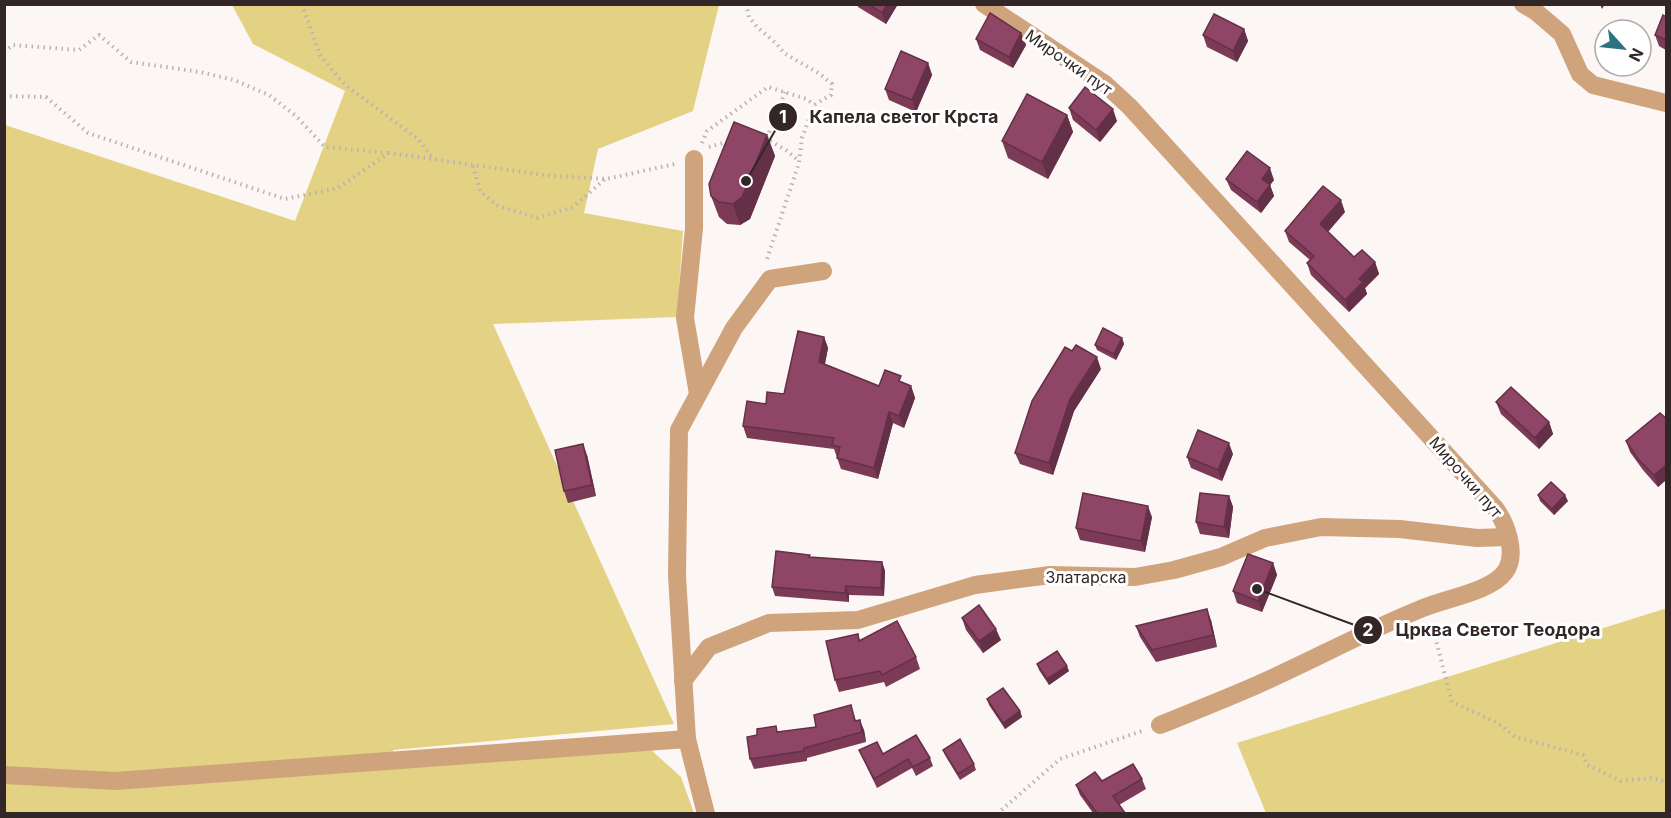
<svg xmlns="http://www.w3.org/2000/svg" width="1671" height="818" viewBox="0 0 1671 818" font-family="Inter,sans-serif">
<style>
.green{fill:#e3d283}
.lines{fill:none;stroke-linecap:round;stroke-linejoin:round}
.path{stroke:#b9b2b1;stroke-width:4;stroke-dasharray:1.5 4.5;stroke-linecap:butt}
.minor{stroke:#cfa37b;stroke-width:18}
.wall{fill:#7b3b57}
.shaded-wall{fill:#643047}
.building{fill:#8f4565;stroke:#643047;stroke-width:1.5}
.labels{text-anchor:middle;stroke-width:6;stroke-linejoin:round;paint-order:stroke}
.street-label{font-size:16px;fill:#322726;stroke:#fff}
.leader{fill:none;stroke:#322726;stroke-width:2}
.callout-dot{fill:#322726;stroke:#fff;stroke-width:2}
.mark-label{font-size:18px;text-anchor:middle;font-weight:bold;fill:#fff}
.callout-label{font-size:18px;text-anchor:middle;font-weight:bold;fill:#322726;stroke:#fff;stroke-width:6;stroke-linejoin:round;paint-order:stroke}
</style>
<rect width="100%" height="100%" fill="#fcf6f5"/>
<!-- green -->
<g class="green">
<path d="M232,5h487l-26,106 -95,38 -14,64 99,18 -6,86 -184,7 181,400 -281,26 4,17 253,-18 31,28 13,36 -689,1v-689l290,96 50,-130 -92,-47z"/>
<path d="M1664,609l2,1v203h-400l-29,-70z"/>
</g>
<g class="lines">
<!-- path -->
<g class="path">
<path d="M302,4l18,51 24,29 74,55 16,21"/>
<path d="M749,4l-2,4 2,9 8,10 20,17 7,9 36,21 12,10 -1,11 -17,10 -12,33 -3,25 -32,96"/>
<path d="M4,52l9,-7 66,5 20,-15 32,27 69,10 34,8 35,15 27,21 29,31 63,6"/>
<path d="M4,96l42,1 42,36 197,66 53,-11 51,-35 155,22 62,4 69,-15"/>
<path d="M765,138l21,12 13,11"/>
<path d="M767,138l18,-46"/>
<path d="M702,143l5,-12 61,-44 39,12 7,6"/>
<path d="M709,147l21,-6"/>
<path d="M473,166l7,25 16,14 41,13 36,-11 32,-28"/>
<path d="M1432,625l20,77 46,21 17,14 68,18 4,10 34,16 31,-3 14,4"/>
<path d="M997,814l63,-55 82,-28"/>
</g>
<!-- minor -->
<g class="minor">
<path d="M984,4l121,80 25,23 365,401c11,15 23,46 10,64 -15,20 -59,26 -82,36 -57,23 -110,52 -166,77 -32,14 -65,27 -97,40"/>
<path d="M1523,4l12,7 27,23 18,40 13,11 73,18"/>
<path d="M694,159v69l-9,90 13,76"/>
<path d="M683,681l26,-34 60,-24 89,-3 117,-35 75,-10 85,2 39,-7 47,-13 44,-19 56,-11 79,2 77,9 31,-1"/>
<path d="M4,775l111,6 572,-42"/>
<path d="M706,814l-19,-75 -10,-163 2,-146 55,-102 36,-49 53,-8"/>
</g>
</g>
<!-- wall -->
<g class="wall">
<path d="M857,4h41l-12,20 -28,-17z"/>
<path d="M1666,17v33l-7,-4 -4,-11z"/>
<path d="M1244,29l4,12 -11,21 -30,-15 -4,-12z"/>
<path d="M1021,33l5,12 -13,23 -33,-18 -4,-11z"/>
<path d="M928,63l4,12 -16,37 -27,-12 -4,-11z"/>
<path d="M1069,108l48,13 -17,21 -27,-22z"/>
<path d="M1067,115l6,17 -25,47 -40,-21 -6,-17z"/>
<path d="M767,135l8,21 -25,63 -10,6 -13,-1 -8,-7 -8,-21z"/>
<path d="M1226,179l48,1 -4,5 4,11 -13,17 -30,-23z"/>
<path d="M1345,212l-17,20 26,25 21,5 4,12 -14,14 2,6 -18,18 -38,-37 -4,-12 3,-3 -21,-18 -4,-11z"/>
<path d="M824,337l4,11 -3,16 54,22 25,-3 7,3 4,12 -11,30 -11,-5 -15,56 -37,-10 -7,-20 -87,-11 -4,-12 23,-22 18,-10z"/>
<path d="M1122,338l2,6 -8,16 -19,-10 -2,-5z"/>
<path d="M1101,369l-27,42 -21,64 -33,-11 -5,-11z"/>
<path d="M1496,402l53,20 4,12 -14,15 -38,-35z"/>
<path d="M1666,418v62l-8,7 -15,-17 -13,-18 -4,-11z"/>
<path d="M1233,454l-11,27 -31,-13 -4,-11z"/>
<path d="M587,455l9,41 -28,7 -4,-12z"/>
<path d="M1538,495l30,6 -14,14 -14,-14z"/>
<path d="M1229,496l4,11 -4,31 -29,-4 -4,-12z"/>
<path d="M1152,517l-7,35 -65,-12 -4,-12z"/>
<path d="M810,557l72,5 3,9 -1,25 -35,-1v7l-74,-6 -3,-9z"/>
<path d="M1273,563l4,12 -15,37 -25,-9 -4,-12z"/>
<path d="M962,618l39,22 -18,13 -17,-23z"/>
<path d="M1211,620l6,27 -61,15 -16,-25 -4,-11z"/>
<path d="M858,634l2,7 56,16 4,12 -34,18 -2,-5 -45,10 -4,-12z"/>
<path d="M1037,664l32,7 -20,14 -10,-15z"/>
<path d="M987,699l33,12 2,6 -17,12 -16,-24z"/>
<path d="M854,715l2,6 8,9 2,12 -59,16v3l-53,8 -4,-10 7,-24 59,-8z"/>
<path d="M859,750l24,4 47,4 3,8 -17,10 -4,-8 -35,20 -14,-29z"/>
<path d="M943,750l31,14 2,6 -16,10 -15,-25z"/>
<path d="M1142,779l4,10 -27,16 6,8h-32l-13,-18 -4,-10 26,-4z"/>
</g>
<!-- shaded-wall -->
<g class="shaded-wall">
<path d="M887,4h11l-12,20 -4,-11z"/>
<path d="M1600,4h5l-3,5z"/>
<path d="M1244,29l4,12 -11,21 -4,-11z"/>
<path d="M1021,33l5,12 -13,23 -4,-11z"/>
<path d="M928,63l4,12 -16,37 -4,-12z"/>
<path d="M1113,109l4,12 -17,21 -4,-12z"/>
<path d="M1067,115l6,17 -25,47 -6,-17z"/>
<path d="M767,135l8,21 -25,63 -10,6 -7,-21z"/>
<path d="M1270,168l4,12 -4,5 4,11 -13,17 -4,-11 5,-23z"/>
<path d="M1341,200l4,12 -21,24 -4,-12z"/>
<path d="M1375,262l4,12 -14,14 2,6 -18,18 -4,-12 14,-21z"/>
<path d="M824,337l4,11 -5,25 -4,-11z"/>
<path d="M1122,338l2,6 -8,16 -2,-6z"/>
<path d="M1097,357l4,12 -27,42 -21,64 -4,-12 21,-64z"/>
<path d="M911,386l4,12 -11,30 -5,-12z"/>
<path d="M889,412l4,11 -15,56 -4,-11z"/>
<path d="M1549,422l4,12 -14,15 -4,-11z"/>
<path d="M1229,443l4,11 -11,27 -4,-11z"/>
<path d="M583,444l4,11 9,41 -4,-11z"/>
<path d="M1666,465v15l-8,7 -4,-12z"/>
<path d="M1565,495l3,6 -14,14 -2,-6z"/>
<path d="M1229,496l4,11 -4,31 -5,-11z"/>
<path d="M1148,506l4,11 -7,35 -4,-11z"/>
<path d="M882,562l3,9 -1,25 -3,-8z"/>
<path d="M1273,563l4,12 -15,37 -4,-11z"/>
<path d="M846,586l3,9v7l-4,-9z"/>
<path d="M1207,609l4,11 6,27 -4,-12z"/>
<path d="M996,629l5,11 -18,13 -4,-12z"/>
<path d="M1067,666l2,5 -20,14 -2,-6z"/>
<path d="M1020,711l2,6 -17,12 -2,-6z"/>
<path d="M860,720l4,10 2,12 -4,-10z"/>
</g>
<!-- building -->
<g class="building">
<path d="M868,4h19l-5,9z"/>
<path d="M990,13l31,20 -12,24 -33,-18z"/>
<path d="M1214,14l30,15 -11,22 -30,-16z"/>
<path d="M1663,15l3,2v23l-11,-5z"/>
<path d="M901,51l27,12 -16,37 -27,-11z"/>
<path d="M1085,87l28,22 -17,21 -27,-22z"/>
<path d="M1027,94l40,21 -25,47 -40,-21z"/>
<path d="M734,122l33,13 -25,62 -9,7 -14,-2 -8,-6 -2,-12z"/>
<path d="M1247,151l23,17 -8,11 8,6 -13,17 -31,-23z"/>
<path d="M1323,186l18,14 -21,24 34,33 8,-7 13,12 -16,17 4,3 -18,18 -38,-37 7,-7 -29,-25z"/>
<path d="M1103,328l19,10 -8,16 -19,-9z"/>
<path d="M798,331l26,6 -5,25 60,24 6,-16 16,6 -2,5 12,5 -12,30 -10,-4 -15,56 -37,-10 3,-11 -8,-2 2,-7 -91,-12 4,-25 19,3 1,-12 17,2z"/>
<path d="M1076,345l21,12 -27,42 -21,64 -34,-10 17,-52 33,-54 7,4z"/>
<path d="M1511,387l38,35 -14,16 -39,-36z"/>
<path d="M1660,413l6,5v47l-12,10 -16,-16 -12,-18z"/>
<path d="M1198,430l31,13 -11,27 -31,-13z"/>
<path d="M583,444l9,41 -28,6 -9,-41z"/>
<path d="M1551,482l14,13 -13,14 -14,-14z"/>
<path d="M1083,493l65,13 -7,35 -65,-13z"/>
<path d="M1200,493l29,3 -5,31 -28,-5z"/>
<path d="M776,551l34,4 -1,2 73,5 -1,26 -35,-2 -1,7 -73,-6z"/>
<path d="M1248,554l25,9 -15,38 -25,-10z"/>
<path d="M979,605l17,24 -17,12 -17,-23z"/>
<path d="M1207,609l6,26 -61,15 -16,-24z"/>
<path d="M897,621l19,36 -34,18 -2,-4 -45,9 -9,-39 32,-7 1,7z"/>
<path d="M1057,651l10,15 -20,13 -10,-15z"/>
<path d="M1003,688l17,23 -17,12 -16,-24z"/>
<path d="M851,705l4,16 5,-1 2,12 -58,16v3l-54,8 -3,-22 10,-2v-6l19,-3 1,6 39,-5 -2,-12z"/>
<path d="M916,735l14,23 -17,9 -5,-8 -34,20 -15,-29 18,-8 6,12z"/>
<path d="M960,739l14,25 -16,10 -15,-24z"/>
<path d="M1133,764l9,15 -29,17 12,17h-28l-21,-28 19,-13 7,9z"/>
</g>
<g class="labels">
<!-- street labels -->
<g class="street-label">
<text transform="translate(1069 62) rotate(35)" y="6">Мирочки пут</text>
<text transform="translate(1466 477) rotate(49)" y="6">Мирочки пут</text>
<text x="1086" y="583">Златарска</text>
</g>
</g>
<!-- callouts -->
<path class="leader" d="M746 181L783 117M1257 589L1368 630"/>
<g class="callout-dot">
<circle cx="746" cy="181" r="6"/>
<circle cx="1257" cy="589" r="6"/>
<circle cx="783" cy="117" r="15"/>
<circle cx="1368" cy="630" r="15"/>
</g>
<g class="mark-label">
<text x="783" y="123">1</text>
<text x="1368" y="636">2</text>
</g>
<g class="callout-label">
<text x="904" y="123">Капела светог Крста</text>
<text x="1498" y="636">Црква Светог Теодора</text>
</g>
<!-- border -->
<rect width="1671" height="818" fill="none" stroke="#322726" stroke-width="12"/>
<!-- north arrow -->
<g transform="translate(1623 48) rotate(117)"><circle r="28" fill="#ffffff" stroke="#ada9a8" stroke-width="1.5"/>
<path d="M0-4.5L10 22L0 15L-10 22Z" fill="#2e7282"/>
<text y="-9" font-size="16" font-weight="bold" text-anchor="middle" fill="#322726">N</text>
</g>
</svg>
